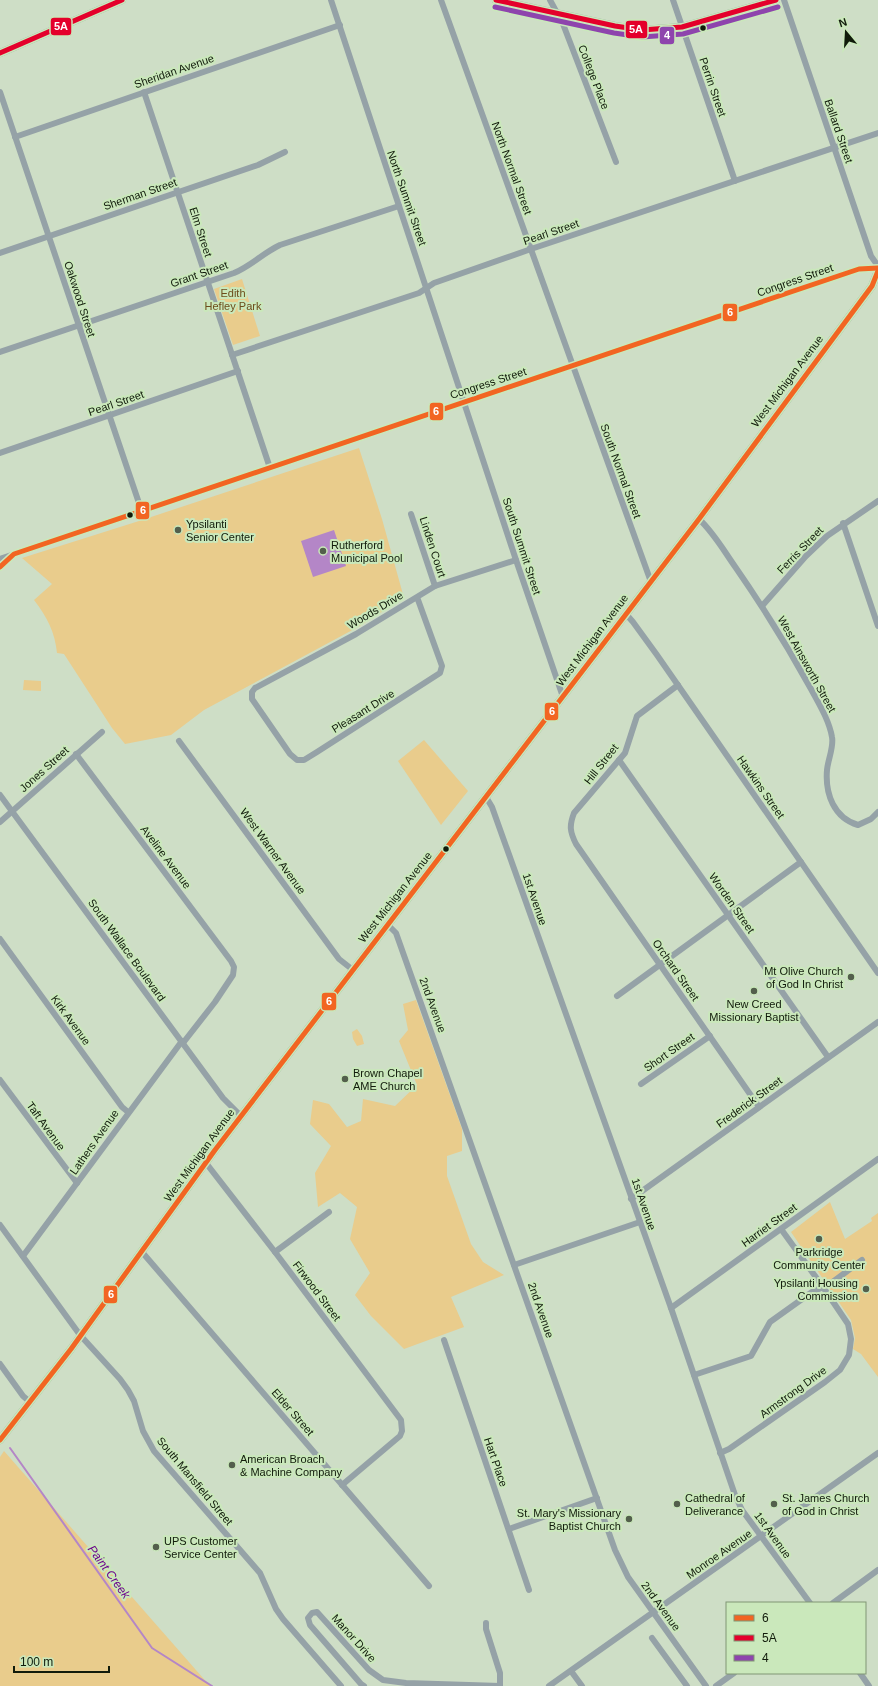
<svg xmlns="http://www.w3.org/2000/svg" width="878" height="1686" viewBox="0 0 878 1686" font-family="Helvetica,sans-serif">
<style>
.green{fill:#e9cc8c}
.water{fill:#b486c7}
.lines{fill:none;stroke-linecap:round;stroke-linejoin:round}
.stream{stroke:#b486c7;stroke-width:2}
.minor{stroke:#95a2a7;stroke-width:6}
.major{stroke:#94a2a1;stroke-width:8}
.bus-1-casing{stroke:#cae8bb;stroke-width:8}
.bus-2-casing{stroke:#cae8bb;stroke-width:8}
.bus-3-casing{stroke:#cae8bb;stroke-width:8}
.bus-1{stroke:#f26522;stroke-width:5}
.bus-2{stroke:#e4002b;stroke-width:5}
.bus-3{stroke:#8e44ad;stroke-width:5}
.bus-dot{fill:#111b0b;stroke:#cae8bb;stroke-width:1.5}
.poi-dot{fill:#535f4c;stroke:#cae8bb;stroke-width:1.5}
.labels{text-anchor:middle;stroke-width:4;stroke-linejoin:round;paint-order:stroke}
.street-label{font-size:11px;fill:#111b0b;stroke:#cae8bb}
.park-label{font-size:11px;fill:#6d4d1c;stroke:#cae8bb}
.poi-label{font-size:11px;fill:#111b0b;stroke:#cae8bb;text-anchor:start}
.water-label{font-size:12px;font-style:italic;fill:#6c028c;stroke:#cae8bb}
.line-badge{stroke:#cae8bb;stroke-width:1.5}
.badge-label{font-size:11px;text-anchor:middle;font-weight:bold;fill:#fff}
</style>
<rect width="100%" height="100%" fill="#cedec6"/>
<!-- green -->
<g class="green">
<path d="M242,279l18,57 -27,9 -19,-56z"/>
<path d="M359,448l23,71 22,79 -46,29 -154,83 -33,25 -46,9 -13,-16 -48,-74 -7,-1c-2,-21 -10,-36 -23,-53l18,-16 -30,-26 117,-37z"/>
<path d="M24,680l17,1v10l-18,-1z"/>
<path d="M424,740l44,51 -27,34 -43,-64z"/>
<path d="M416,1000l46,129v22l-15,5v20l24,68 12,18 21,13 -53,22 13,30 -60,22 -33,-33 -16,-21 15,-22 -20,-34 7,-32 -17,-14 -22,14 -3,-34 16,-27 -21,-22 3,-24 16,4 18,23 14,-6 2,-22 32,7 22,-21 -18,-44 9,-11 -5,-26z"/>
<path d="M357,1029l5,7 2,8 -7,2 -4,-7 -1,-7z"/>
<path d="M830,1202l15,37 27,-18 -1,-3 7,-5v164l-17,-23 -8,-5 2,-11 -4,-18 -60,-88z"/>
<path d="M4,1451l206,235h-210v-229z"/>
</g>
<!-- water -->
<path class="water" d="M334,530l12,36 -33,11 -12,-36z"/>
<g class="lines">
<!-- stream -->
<path class="stream" d="M10,1448l142,200 60,38"/>
<!-- minor -->
<g class="minor">
<path d="M331,0l185,560 47,137"/>
<path d="M441,0l210,582"/>
<path d="M550,0l13,24 53,138"/>
<path d="M673,0l62,181"/>
<path d="M784,0l87,256 7,10"/>
<path d="M0,92l142,420"/>
<path d="M144,92l126,376"/>
<path d="M15,137l325,-112"/>
<path d="M0,253l258,-88 27,-13"/>
<path d="M0,352l234,-79c17,-7 29,-20 46,-28l119,-39"/>
<path d="M232,355l187,-62 15,-10 97,-34 347,-116"/>
<path d="M0,453l238,-82"/>
<path d="M411,514l24,72"/>
<path d="M699,519c15,14 25,32 37,49 27,39 52,79 75,121 8,15 18,31 21,48 2,10 -4,22 -5,33 -2,24 7,48 31,55l13,-6 7,-7"/>
<path d="M843,523l35,103"/>
<path d="M0,559l859,-290 19,-1"/>
<path d="M0,567l11,-10"/>
<path d="M417,597l25,69 -2,7 -123,79 -13,8h-7l-7,-6 -38,-55v-7l3,-4 101,-54 79,-48 81,-26"/>
<path d="M762,606l44,-50 21,-20 51,-35"/>
<path d="M626,614l7,8 24,33 221,318"/>
<path d="M678,685l-41,31 -12,37 -51,60c-5,13 -4,19 2,31l183,263"/>
<path d="M179,741l160,218 14,11"/>
<path d="M76,754l155,207 3,6 -1,8 -18,27 -32,41"/>
<path d="M619,760l209,297"/>
<path d="M0,795l223,303 18,18"/>
<path d="M486,797l6,10 179,501 64,187 7,15 68,93"/>
<path d="M0,822l102,-90"/>
<path d="M388,925l8,8 219,617 13,27 78,109"/>
<path d="M0,939l122,168 6,5"/>
<path d="M617,996l184,-134"/>
<path d="M0,1080l77,103"/>
<path d="M641,1084l69,-48"/>
<path d="M206,1163l69,89 126,168 1,11 -2,5 -58,49"/>
<path d="M631,1199l247,-177"/>
<path d="M0,1225l80,110 40,44 8,11 6,11 9,30 11,20 106,122 16,36 7,10 58,67"/>
<path d="M142,1252l287,334"/>
<path d="M275,1252l54,-40"/>
<path d="M23,1256l159,-215"/>
<path d="M514,1265l126,-43"/>
<path d="M671,1308l207,-149"/>
<path d="M444,1340l85,250"/>
<path d="M0,1364l23,32 7,6"/>
<path d="M694,1375l57,-19 19,-34 42,-30 18,-8 32,-24"/>
<path d="M720,1453l9,-4 96,-67 15,-12 9,-15 2,-16 -3,-15 -25,-37 -42,-58"/>
<path d="M509,1529l88,-31"/>
<path d="M833,1603l45,-33"/>
<path d="M486,1623v6l14,44v13"/>
<path d="M652,1638l35,48"/>
<path d="M571,1671l11,15"/>
<path d="M860,1673l9,13"/>
<path d="M364,1686l-3,-2 -51,-59 -2,-7 4,-5 5,-1 52,58 14,10 23,3 94,3"/>
<path d="M549,1686l329,-233"/>
<path d="M716,1686l18,-13"/>
</g>
<!-- major -->
<g class="major">
<path d="M496,0l119,26 27,4 40,-3 94,-27"/>
<path d="M0,53l122,-53"/>
<path d="M0,1440l71,-91 144,-199 484,-631 173,-233 6,-15"/>
</g>
<defs>
<g id="bus-1">
<path d="M0,567l14,-13 845,-285 19,-1"/>
<path d="M0,1440l71,-91 144,-199 484,-631 173,-233 6,-15"/>
</g>
<g id="bus-2">
<path d="M496,0l119,26 27,4 40,-3 94,-27"/>
<path d="M0,53l122,-53"/>
</g>
<path id="bus-3" d="M495,7l119,26 28,4 41,-3 95,-27"/>
</defs>
<!-- bus-1 casing -->
<use href="#bus-1" class="bus-1-casing"/>
<!-- bus-2 casing -->
<use href="#bus-2" class="bus-2-casing"/>
<!-- bus-3 casing -->
<use href="#bus-3" class="bus-3-casing"/>
<!-- bus-1 -->
<use href="#bus-1" class="bus-1"/>
<!-- bus-2 -->
<use href="#bus-2" class="bus-2"/>
<!-- bus-3 -->
<use href="#bus-3" class="bus-3"/>
</g>
<!-- markers -->
<g class="bus-dot">
<circle cx="703" cy="28" r="3.5"/>
<circle cx="130" cy="515" r="3.5"/>
<circle cx="446" cy="849" r="3.5"/>
</g>
<g class="poi-dot">
<circle cx="178" cy="530" r="4"/>
<circle cx="323" cy="551" r="4"/>
<circle cx="851" cy="977" r="4"/>
<circle cx="754" cy="991" r="4"/>
<circle cx="345" cy="1079" r="4"/>
<circle cx="819" cy="1239" r="4"/>
<circle cx="866" cy="1289" r="4"/>
<circle cx="232" cy="1465" r="4"/>
<circle cx="677" cy="1504" r="4"/>
<circle cx="774" cy="1504" r="4"/>
<circle cx="629" cy="1519" r="4"/>
<circle cx="156" cy="1547" r="4"/>
</g>
<g class="labels">
<!-- street labels -->
<g class="street-label">
<text transform="translate(174 71) rotate(-19)" y="4">Sheridan Avenue</text>
<text transform="translate(594 77) rotate(69)" y="4">College Place</text>
<text transform="translate(713 87) rotate(71)" y="4">Perrin Street</text>
<text transform="translate(839 131) rotate(71)" y="4">Ballard Street</text>
<text transform="translate(512 168) rotate(70)" y="4">North Normal Street</text>
<text transform="translate(140 194) rotate(-19)" y="4">Sherman Street</text>
<text transform="translate(407 198) rotate(71)" y="4">North Summit Street</text>
<text transform="translate(201 232) rotate(72)" y="4">Elm Street</text>
<text transform="translate(551 232) rotate(-19)" y="4">Pearl Street</text>
<text transform="translate(199 274) rotate(-19)" y="4">Grant Street</text>
<text transform="translate(795 280) rotate(-19)" y="4">Congress Street</text>
<text transform="translate(80 299) rotate(72)" y="4">Oakwood Street</text>
<text transform="translate(787 381) rotate(-53)" y="4">West Michigan Avenue</text>
<text transform="translate(488 383) rotate(-18)" y="4">Congress Street</text>
<text transform="translate(116 403) rotate(-19)" y="4">Pearl Street</text>
<text transform="translate(621 471) rotate(70)" y="4">South Normal Street</text>
<text transform="translate(522 546) rotate(72)" y="4">South Summit Street</text>
<text transform="translate(433 547) rotate(72)" y="4">Linden Court</text>
<text transform="translate(800 550) rotate(-46)" y="4">Ferris Street</text>
<text transform="translate(375 610) rotate(-31)" y="4">Woods Drive</text>
<text transform="translate(592 640) rotate(-53)" y="4">West Michigan Avenue</text>
<text transform="translate(807 664) rotate(61)" y="4">West Ainsworth Street</text>
<text transform="translate(363 711) rotate(-32)" y="4">Pleasant Drive</text>
<text transform="translate(601 764) rotate(-52)" y="4">Hill Street</text>
<text transform="translate(44 769) rotate(-42)" y="4">Jones Street</text>
<text transform="translate(761 787) rotate(55)" y="4">Hawkins Street</text>
<text transform="translate(273 851) rotate(54)" y="4">West Warner Avenue</text>
<text transform="translate(166 857) rotate(53)" y="4">Aveline Avenue</text>
<text transform="translate(395 897) rotate(-52)" y="4">West Michigan Avenue</text>
<text transform="translate(535 899) rotate(71)" y="4">1st Avenue</text>
<text transform="translate(732 903) rotate(55)" y="4">Worden Street</text>
<text transform="translate(127 950) rotate(54)" y="4">South Wallace Boulevard</text>
<text transform="translate(676 970) rotate(55)" y="4">Orchard Street</text>
<text transform="translate(433 1005) rotate(70)" y="4">2nd Avenue</text>
<text transform="translate(71 1020) rotate(54)" y="4">Kirk Avenue</text>
<text transform="translate(669 1052) rotate(-35)" y="4">Short Street</text>
<text transform="translate(749 1102) rotate(-36)" y="4">Frederick Street</text>
<text transform="translate(46 1126) rotate(54)" y="4">Taft Avenue</text>
<text transform="translate(94 1142) rotate(-55)" y="4">Lathers Avenue</text>
<text transform="translate(199 1155) rotate(-54)" y="4">West Michigan Avenue</text>
<text transform="translate(644 1204) rotate(71)" y="4">1st Avenue</text>
<text transform="translate(769 1225) rotate(-36)" y="4">Harriet Street</text>
<text transform="translate(317 1291) rotate(53)" y="4">Firwood Street</text>
<text transform="translate(541 1310) rotate(71)" y="4">2nd Avenue</text>
<text transform="translate(793 1392) rotate(-36)" y="4">Armstrong Drive</text>
<text transform="translate(293 1412) rotate(49)" y="4">Elder Street</text>
<text transform="translate(496 1462) rotate(71)" y="4">Hart Place</text>
<text transform="translate(195 1481) rotate(50)" y="4">South Mansfield Street</text>
<text transform="translate(773 1535) rotate(54)" y="4">1st Avenue</text>
<text transform="translate(719 1554) rotate(-35)" y="4">Monroe Avenue</text>
<text transform="translate(661 1606) rotate(54)" y="4">2nd Avenue</text>
<text transform="translate(354 1638) rotate(48)" y="4">Manor Drive</text>
</g>
<!-- park labels -->
<g class="park-label">
<text x="233" y="297">Edith<tspan x="233" dy="13">Hefley Park</tspan></text>
</g>
<!-- poi labels -->
<g class="poi-label">
<text x="186" y="528">Ypsilanti<tspan x="186" dy="13">Senior Center</tspan></text>
<text x="331" y="549">Rutherford<tspan x="331" dy="13">Municipal Pool</tspan></text>
<text x="843" y="975" text-anchor="end">Mt Olive Church<tspan x="843" dy="13">of God In Christ</tspan></text>
<text x="754" y="1008" text-anchor="middle">New Creed<tspan x="754" dy="13">Missionary Baptist</tspan></text>
<text x="353" y="1077">Brown Chapel<tspan x="353" dy="13">AME Church</tspan></text>
<text x="819" y="1256" text-anchor="middle">Parkridge<tspan x="819" dy="13">Community Center</tspan></text>
<text x="858" y="1287" text-anchor="end">Ypsilanti Housing<tspan x="858" dy="13">Commission</tspan></text>
<text x="240" y="1463">American Broach<tspan x="240" dy="13">&amp; Machine Company</tspan></text>
<text x="685" y="1502">Cathedral of<tspan x="685" dy="13">Deliverance</tspan></text>
<text x="782" y="1502">St. James Church<tspan x="782" dy="13">of God in Christ</tspan></text>
<text x="621" y="1517" text-anchor="end">St. Mary's Missionary<tspan x="621" dy="13">Baptist Church</tspan></text>
<text x="164" y="1545">UPS Customer<tspan x="164" dy="13">Service Center</tspan></text>
</g>
<!-- water labels -->
<g class="water-label">
<text transform="translate(109 1572) rotate(54)" y="4">Paint Creek</text>
</g>
</g>
<g class="line-badge">
<rect x="50" y="17" width="22" height="19" rx="4" fill="#e4002b"/>
<rect x="625" y="20" width="23" height="19" rx="4" fill="#e4002b"/>
<rect x="659" y="26" width="16" height="19" rx="4" fill="#8e44ad"/>
<rect x="722" y="303" width="16" height="19" rx="4" fill="#f26522"/>
<rect x="429" y="402" width="15" height="19" rx="4" fill="#f26522"/>
<rect x="135" y="501" width="15" height="19" rx="4" fill="#f26522"/>
<rect x="544" y="702" width="15" height="19" rx="4" fill="#f26522"/>
<rect x="321" y="992" width="16" height="19" rx="4" fill="#f26522"/>
<rect x="103" y="1285" width="15" height="19" rx="4" fill="#f26522"/>
</g>
<g class="badge-label">
<text x="61" y="30">5A</text>
<text x="636" y="33">5A</text>
<text x="667" y="39">4</text>
<text x="730" y="316">6</text>
<text x="436" y="415">6</text>
<text x="143" y="514">6</text>
<text x="552" y="715">6</text>
<text x="329" y="1005">6</text>
<text x="111" y="1298">6</text>
</g>
<!-- legend -->
<rect x="726" y="1602" width="140" height="72" fill="#cae8bb" stroke="#809675"/>
<rect x="734" y="1615" width="20" height="6" fill="#f26522" stroke="#809675"/>
<text x="762" y="1622" font-size="12" fill="#111b0b">6</text>
<rect x="734" y="1635" width="20" height="6" fill="#e4002b" stroke="#809675"/>
<text x="762" y="1642" font-size="12" fill="#111b0b">5A</text>
<rect x="734" y="1655" width="20" height="6" fill="#8e44ad" stroke="#809675"/>
<text x="762" y="1662" font-size="12" fill="#111b0b">4</text>
<!-- north arrow -->
<g transform="translate(846 32) rotate(342)" stroke="#cae8bb" stroke-width="3" paint-order="stroke">
<path d="M0-3L7 15L0 10L-7 15Z" fill="#111b0b"/>
<text y="-6" font-size="11" font-weight="bold" text-anchor="middle" fill="#111b0b">N</text>
</g>
<!-- scale -->
<path d="M14 1666v6h95v-6" fill="none" stroke="#111b0b" stroke-width="2"/>
<text x="20" y="1666" font-size="12" fill="#111b0b" stroke="#cae8bb" stroke-width="3" paint-order="stroke">100 m</text>
</svg>
